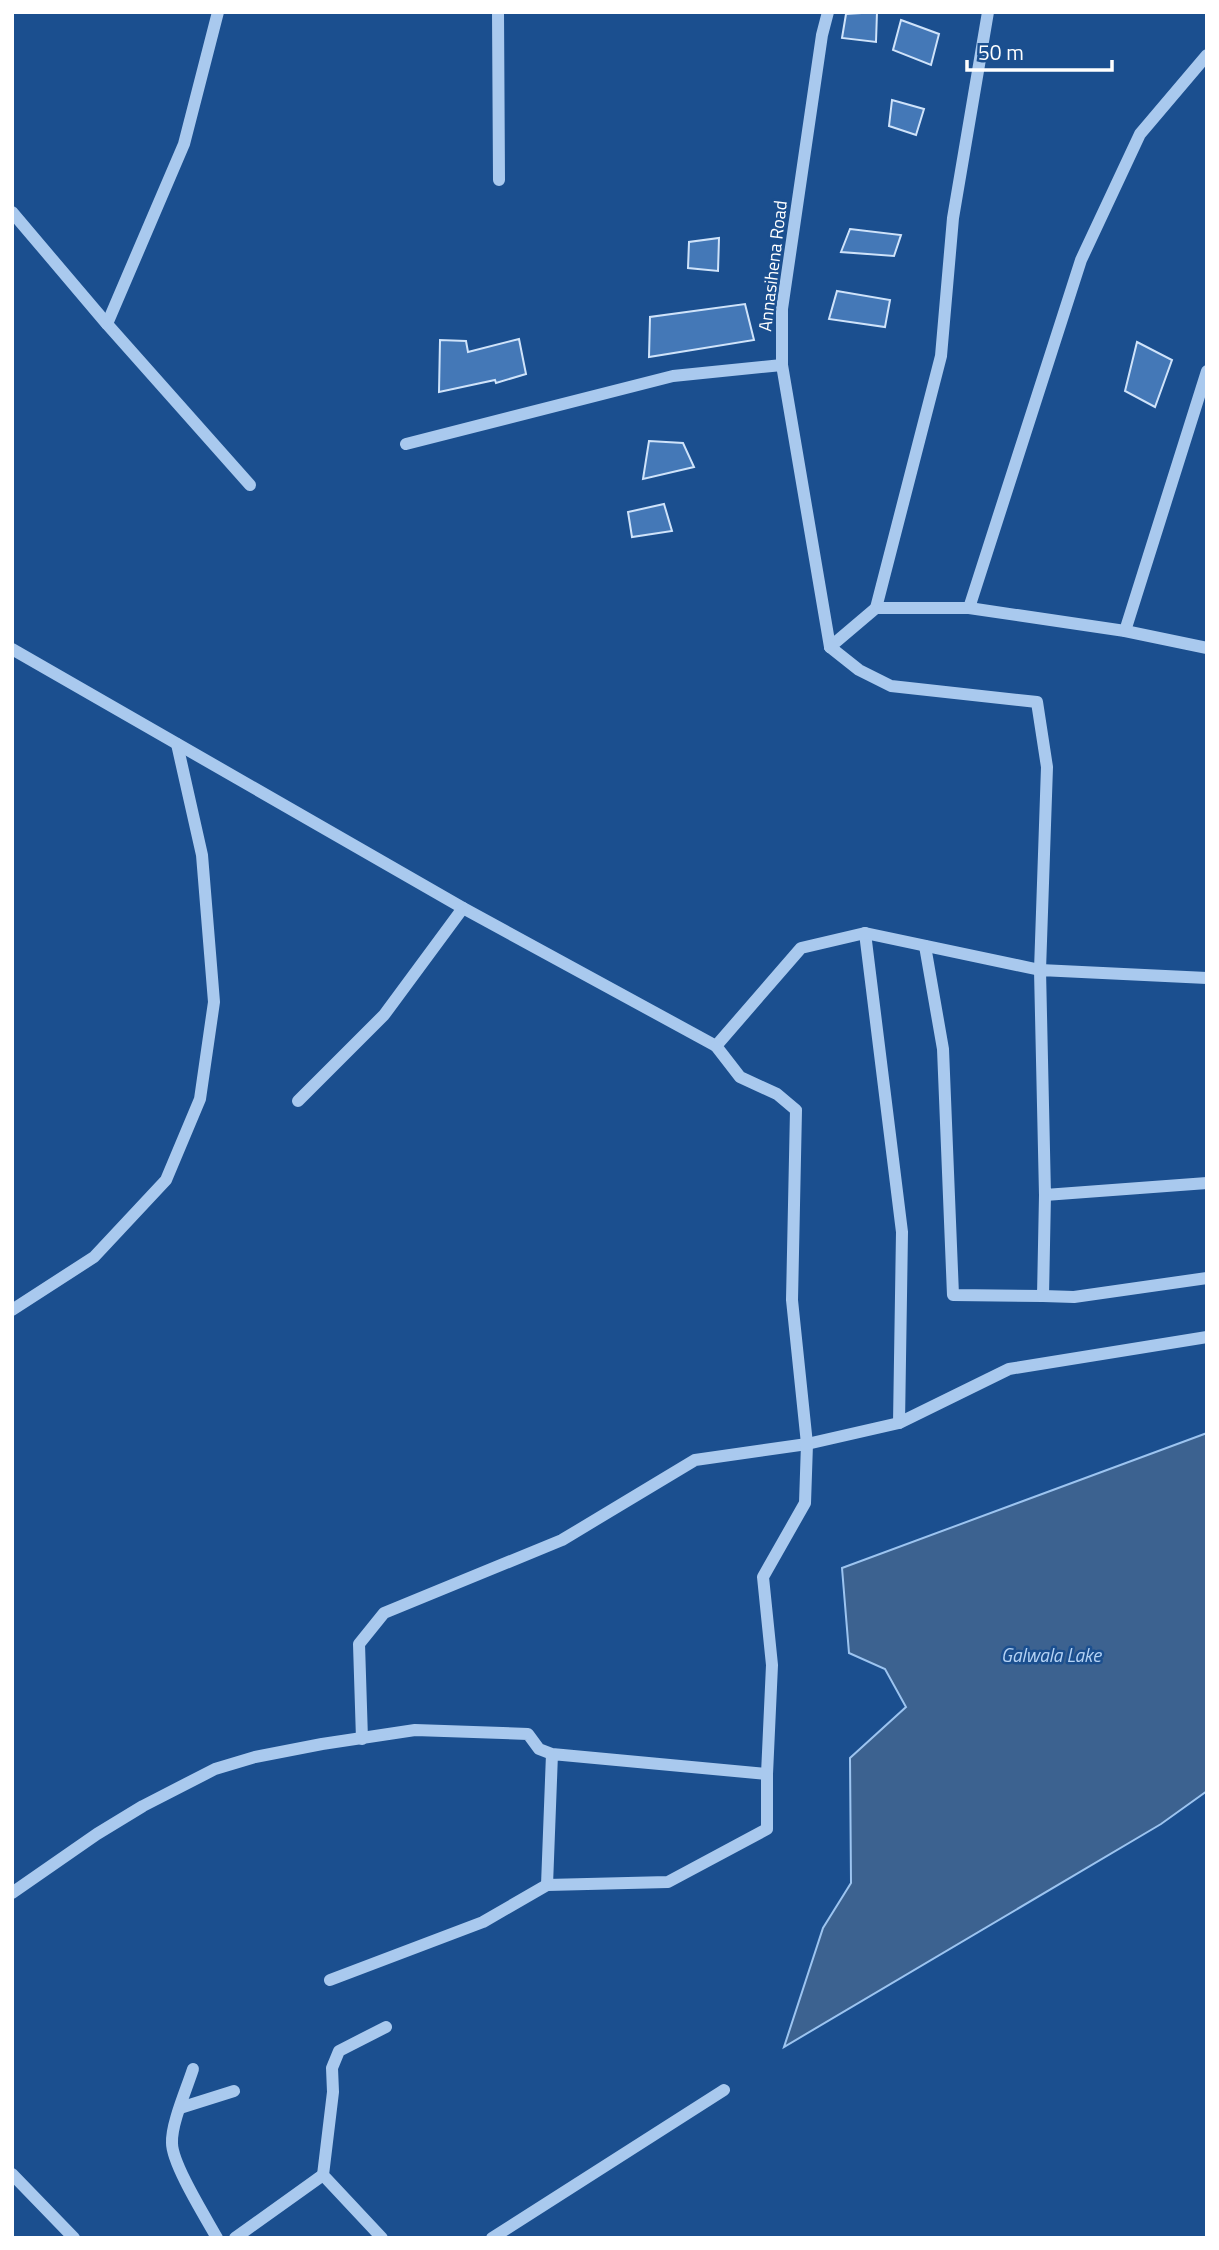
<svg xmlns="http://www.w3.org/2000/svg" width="1219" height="2250" viewBox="0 0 1219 2250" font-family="'Titillium Web',sans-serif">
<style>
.water{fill:#3c6290;stroke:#9cc4f0;stroke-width:2}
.building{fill:#4478b7;stroke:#cfe3fa;stroke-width:2}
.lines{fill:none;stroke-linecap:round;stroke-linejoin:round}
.minor{stroke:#a9c9ee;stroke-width:12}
.labels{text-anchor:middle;stroke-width:5;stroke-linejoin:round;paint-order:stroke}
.street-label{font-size:18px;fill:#fff;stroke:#1b4f8f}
.water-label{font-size:19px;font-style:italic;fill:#b5d3f5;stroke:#1b4f8f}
</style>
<rect width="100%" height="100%" fill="#1b4f8f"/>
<!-- water -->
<path class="water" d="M1207,1433v358l-46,33 -377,223 39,-119 28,-45 -1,-125 56,-51 -21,-38 -36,-16 -7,-85z"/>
<!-- building -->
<g class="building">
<path d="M877,12l-1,30 -34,-4 4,-24z"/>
<path d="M901,20l38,14 -8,31 -38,-15z"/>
<path d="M892,100l32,9 -8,26 -27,-9z"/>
<path d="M850,229l51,6 -7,21 -53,-4z"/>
<path d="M719,238l-1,33 -30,-3 1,-26z"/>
<path d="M837,291l53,9 -5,27 -56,-8z"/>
<path d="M745,304l9,36 -105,17 1,-40z"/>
<path d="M519,339l7,35 -30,9 -1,-3 -56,12 1,-52 26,1 2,11z"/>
<path d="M1137,342l35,18 -17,47 -30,-16z"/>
<path d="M649,441l34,2 11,24 -51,12z"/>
<path d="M664,504l8,27 -40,6 -4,-25z"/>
</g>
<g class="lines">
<!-- minor -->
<g class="minor">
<path d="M498,12l1,168"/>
<path d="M828,12l-6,23 -40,274v56l48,282"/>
<path d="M12,212l95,112 143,161"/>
<path d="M107,324l77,-180 34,-132"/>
<path d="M406,444l267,-68 109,-11"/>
<path d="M876,608l65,-252 12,-138 35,-206"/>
<path d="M969,608l156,23 82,17"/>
<path d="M1125,631l82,-260"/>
<path d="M830,647l46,-39h93l112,-348 59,-126 67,-79"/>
<path d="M12,649l451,259 253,138"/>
<path d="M865,933l37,299 -3,191"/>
<path d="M925,946l18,103 10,246 90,1 2,-101"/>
<path d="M1207,978l-167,-8 5,225 162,-12"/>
<path d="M298,1101l86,-86 79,-107"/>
<path d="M1043,1296l31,1 133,-19"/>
<path d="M12,1310l82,-53 72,-77 34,-81 14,-97 -12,-147 -25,-111"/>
<path d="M362,1739l-3,-95 25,-31 178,-73 133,-80 112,-16 92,-21 110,-54 198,-32"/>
<path d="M767,1774l5,-109 -9,-88 42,-74 2,-59 -15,-144 4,-190 -19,-16 -37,-17 -24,-31 85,-98 64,-15 175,37 7,-203 -10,-65 -146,-16 -32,-16 -29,-23"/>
<path d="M12,1893l85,-59 46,-28 72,-37 40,-12 67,-13 93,-14 113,4 11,15 13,5 215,20v55l-99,53 -121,3 5,-131"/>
<path d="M330,1980l153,-58 64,-37"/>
<path d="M193,2069c-6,19 -22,55 -21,74 0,21 34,75 45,95"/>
<path d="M180,2108l54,-17"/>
<path d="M12,2174l62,64"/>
<path d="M235,2238l88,-63"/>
<path d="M382,2238l-59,-63 10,-83 -1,-24 7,-17 47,-24"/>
<path d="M492,2238l232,-148"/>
</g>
</g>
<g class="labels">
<!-- street labels -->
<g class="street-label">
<text transform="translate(773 266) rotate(-83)" y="6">Annasihena Road</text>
</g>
<!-- water labels -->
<g class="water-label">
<text x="1051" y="1662">Galwala Lake</text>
</g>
</g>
<!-- border -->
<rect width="1219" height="2250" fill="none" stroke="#ffffff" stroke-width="28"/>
<!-- scale -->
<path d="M967 60v10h145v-10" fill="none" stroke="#ffffff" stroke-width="3.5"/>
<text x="978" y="60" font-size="21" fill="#ffffff" stroke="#1b4f8f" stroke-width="5" paint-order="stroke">50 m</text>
</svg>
